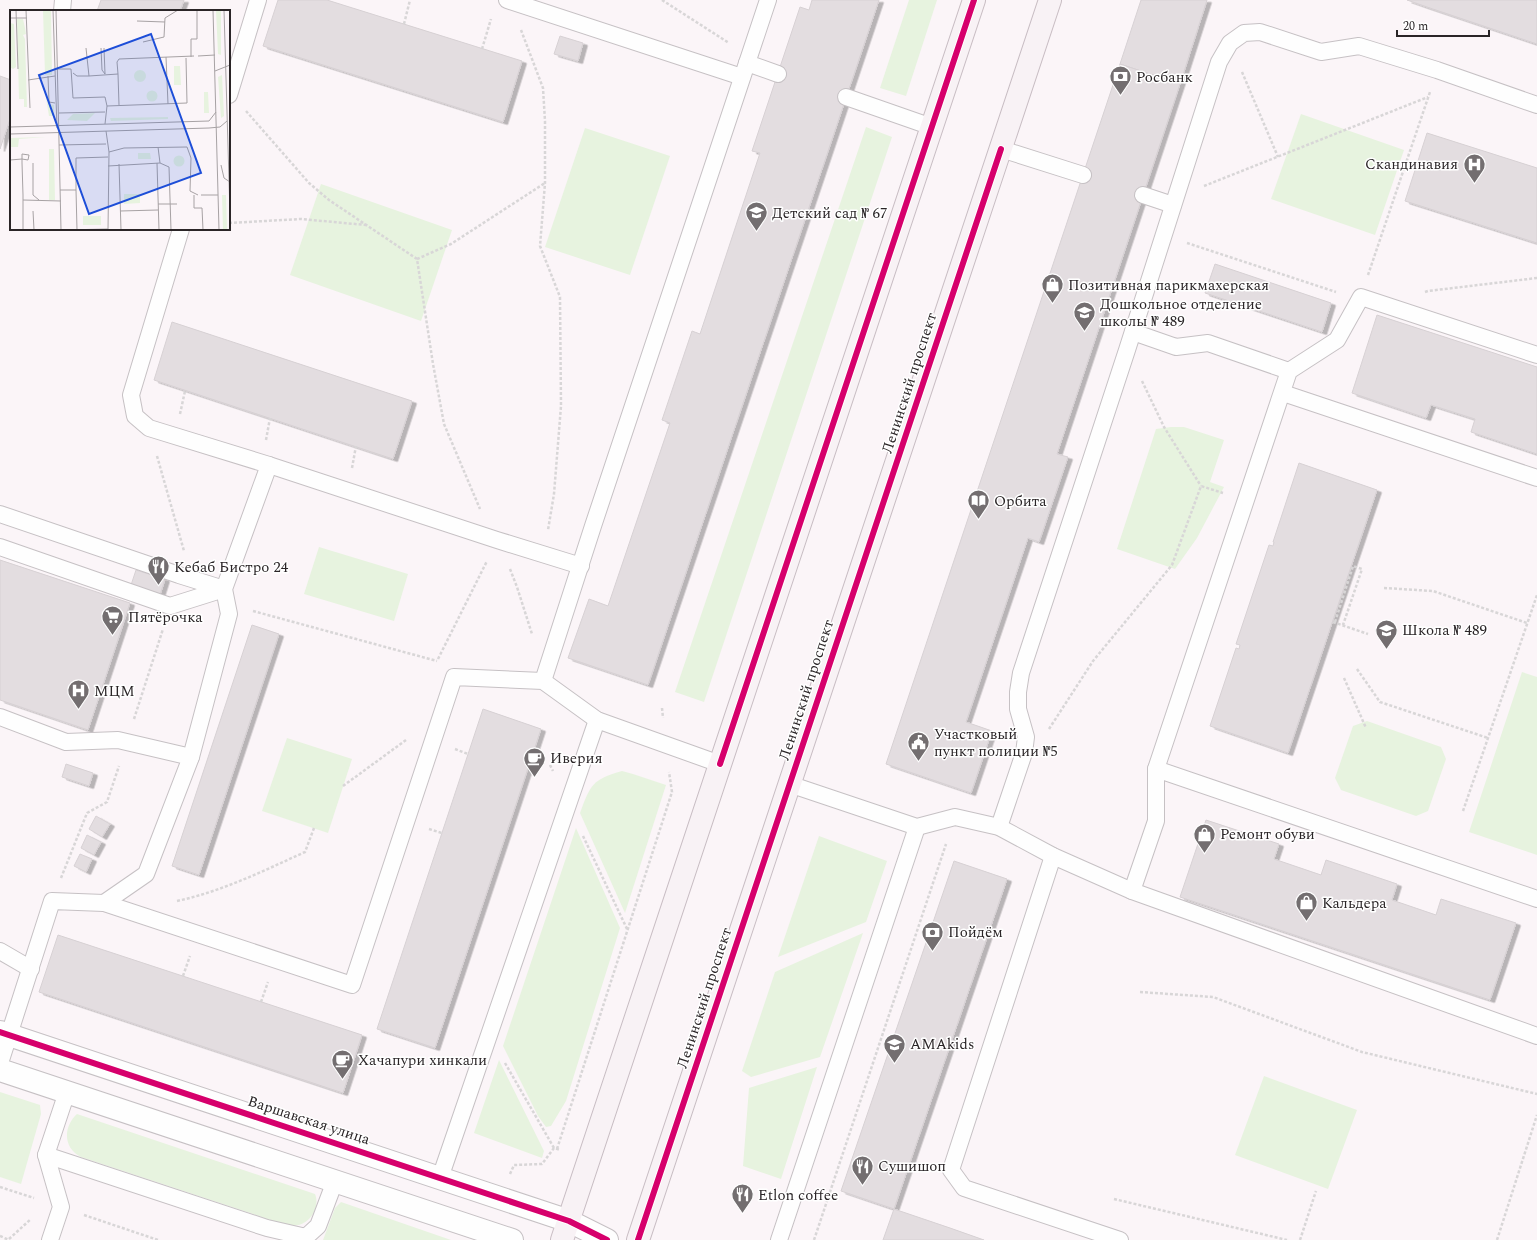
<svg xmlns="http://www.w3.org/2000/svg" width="1537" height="1240" viewBox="0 0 1537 1240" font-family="Spectral,serif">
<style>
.green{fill:#e7f3df}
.building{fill:#e3dde0;stroke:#d7d1d4;filter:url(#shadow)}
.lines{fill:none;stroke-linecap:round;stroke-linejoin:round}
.service-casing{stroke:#c6c1c4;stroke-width:18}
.tertiary-casing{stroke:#c6c1c4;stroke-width:24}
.primary-casing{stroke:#c8bdc3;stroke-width:24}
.path{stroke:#d8d6d7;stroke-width:2.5;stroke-dasharray:3 2;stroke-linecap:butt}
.service{stroke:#fefefe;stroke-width:16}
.tertiary{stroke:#fefefe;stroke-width:22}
.primary{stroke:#f8f2f5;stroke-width:22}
.cycleway-casing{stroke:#fff;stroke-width:8}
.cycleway{stroke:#d6006c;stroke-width:6}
.labels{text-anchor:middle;stroke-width:3;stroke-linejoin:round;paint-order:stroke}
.poi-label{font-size:15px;fill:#2a2527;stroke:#fff;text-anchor:start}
.street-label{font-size:15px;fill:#2a2527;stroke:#fff}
.inset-road{fill:none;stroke:#a7a2a4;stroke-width:1}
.view{fill:#1d4ed8;fill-opacity:0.15;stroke:#1d4ed8;stroke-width:2}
.inset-edge{fill:none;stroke:#2a2527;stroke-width:2}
</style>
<defs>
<filter id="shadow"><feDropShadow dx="4.5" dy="2.5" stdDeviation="0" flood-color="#0004"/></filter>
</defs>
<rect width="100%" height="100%" fill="#fbf5f8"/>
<!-- green -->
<g class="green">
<path d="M909,0h28l-31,96 -26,-8z"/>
<path d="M1301,114l103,36 -29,85 -104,-36z"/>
<path d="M866,127l26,10 -188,565 -29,-10z"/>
<path d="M585,128l85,28 -40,119 -85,-28z"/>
<path d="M321,184l131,46 -31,91 -131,-46z"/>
<path d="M1171,427h13l40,13 -14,42 14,5 -27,51 -22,31 -58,-20 39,-120z"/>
<path d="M319,547l89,27 -14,47 -90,-27z"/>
<path d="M1522,672l15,5v178l-68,-23z"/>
<path d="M1367,721l74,26 5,12 -18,52 -12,5 -75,-26 -6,-12 18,-52z"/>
<path d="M287,738l65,21 -24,74 -66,-22z"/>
<path d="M622,771l11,3 33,11 -41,128 -45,-100c10,-28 13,-34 42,-42z"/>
<path d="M576,828l44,100 -54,173 -15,25 -5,1 -8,-11 -35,-70z"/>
<path d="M819,836l68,25 -21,61 -88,35z"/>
<path d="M863,933l-43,124 -69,20 -9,-6 33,-99z"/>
<path d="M499,1060l45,91 -2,7 -68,-25z"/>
<path d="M817,1067l-36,112 -38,-13 6,-78z"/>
<path d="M1264,1076l93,34 -29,79 -93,-34z"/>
<path d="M0,1092l40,13 1,9 -20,70 -21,-7z"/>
<path d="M77,1114l238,80c5,12 -3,27 -16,31 -4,1 -9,0 -13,0l-205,-68c-18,-9 -18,-30 -4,-43z"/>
<path d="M341,1202l110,38h-128l12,-32z"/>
</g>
<!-- building -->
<g class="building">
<path d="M101,0h83l-4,11h-83z"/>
<path d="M278,0h49l195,61 -19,61 -240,-76z"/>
<path d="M812,0h67l-231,685 -80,-27 21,-59 19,7 62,-183 -8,-3 30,-89 8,3 60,-181 -8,-2 48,-144 9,3z"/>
<path d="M1141,0h66l-27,84 -60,-20z"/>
<path d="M1407,0h130v44l-110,-37z"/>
<path d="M560,36l23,7 -5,18 -24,-7z"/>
<path d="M1120,64l60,20 -123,370 11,3 -29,85 -11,-4 -62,184 26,9 -21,62 -85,-29z"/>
<path d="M0,76l11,4v36l-11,33z"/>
<path d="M1427,133l110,35v75l-132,-42z"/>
<path d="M1215,264l116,39 -9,29 -117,-39z"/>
<path d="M1377,315l160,52v87l-66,-22 4,-13 -44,-14 -5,13 -74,-25z"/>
<path d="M172,322l240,79 -19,58 -239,-79z"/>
<path d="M1299,463l78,27 -89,263 -78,-27 26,-78 3,1 1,-4 -4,-1 33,-99 4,1 1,-4h-1z"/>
<path d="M0,560l130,43 -42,127 -88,-30z"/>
<path d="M136,570l29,9 -6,19 -29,-10z"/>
<path d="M252,625l27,9 -80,241 -27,-9z"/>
<path d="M483,709l58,20 -106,319 -58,-19z"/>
<path d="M66,764l27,9 -4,13 -27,-9z"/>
<path d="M96,816l14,8 -8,13 -13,-8z"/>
<path d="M1206,820l73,24 -5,15 47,16 5,-15 71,24 -5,16 44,15 5,-16 75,24 -26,77 -310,-103z"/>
<path d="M87,835l14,7 -7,13 -13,-7z"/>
<path d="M80,854l12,5 -6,13 -12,-6z"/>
<path d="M954,861l53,18 -113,330 -53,-18z"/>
<path d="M58,935l304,100 -19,58 -304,-101z"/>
<path d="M894,1209l56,19 34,12h-101z"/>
</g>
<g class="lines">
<defs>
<g id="service">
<path d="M507,0l235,77"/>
<path d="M62,11l1,-11"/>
<path d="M747,63l31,11"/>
<path d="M229,95l29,-95"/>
<path d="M846,97l86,30"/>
<path d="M1001,149l82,26"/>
<path d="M1143,195l30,10"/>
<path d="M1133,332l43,15 32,-4 81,28"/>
<path d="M1283,393l254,85"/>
<path d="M269,465l228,75 84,26"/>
<path d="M0,514l179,61 45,14"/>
<path d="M0,547l170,59 54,-17"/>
<path d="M543,681l50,-155 175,-526"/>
<path d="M0,717l66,25 52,-2 73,17"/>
<path d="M1156,769l381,130"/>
<path d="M789,784l128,43 38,-10 44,10 54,29 79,35 405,145"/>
<path d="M999,827l25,-74 2,-16 -8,-28v-17l3,-19 106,-323 92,-288 11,-19 14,-10 16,-1 61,20 38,-6 78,24 100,35"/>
<path d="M1053,856l-102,314 13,18 156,52"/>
<path d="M1132,891l24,-70v-52l133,-398 48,-31 24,-43 176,58"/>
<path d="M104,903l42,-29 45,-117 38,-143 -5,-25 45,-124 -120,-37 -14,-12 -4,-21 50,-166"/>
<path d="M0,951l31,18"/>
<path d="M0,1063l52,-162 52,2 248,82 102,-308 89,4 54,39 123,44"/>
<path d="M46,1155l221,73 39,9 12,-11 17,-45"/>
<path d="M440,1178l157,-458"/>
<path d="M50,1240l11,-33 -15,-52 21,-63"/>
<path d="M779,1240l138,-413"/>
</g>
<g id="tertiary">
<path d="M0,1032l569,189 38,19"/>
<path d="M0,1070l512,170"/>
</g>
<g id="primary">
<path d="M562,1240l412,-1240"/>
<path d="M638,1240l412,-1240"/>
</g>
</defs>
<!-- service casing -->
<use href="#service" class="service-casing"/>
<!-- tertiary casing -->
<use href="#tertiary" class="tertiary-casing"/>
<!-- primary casing -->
<use href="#primary" class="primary-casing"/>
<!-- path -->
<g class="path">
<path d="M662,0l67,43"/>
<path d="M404,24l6,-24"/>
<path d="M521,30l22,58 2,33v62l-5,63 20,51 1,109 -7,88 -6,36"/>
<path d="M482,49l9,-30"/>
<path d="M1242,72l36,85"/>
<path d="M246,111l63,72 20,17 88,59 16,105 11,60 36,85"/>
<path d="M1204,186l224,-89"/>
<path d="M229,223l72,-4 65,6"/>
<path d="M1187,243l149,49"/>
<path d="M417,259l34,-15 94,-61"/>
<path d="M1368,275l62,-183"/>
<path d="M1425,292l3,-1 109,-13"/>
<path d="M1142,381l22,46 37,59"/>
<path d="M180,414l5,-23"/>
<path d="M266,440l4,-22"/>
<path d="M157,456l27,95"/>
<path d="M352,468l4,-22"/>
<path d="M510,569l7,18 15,47"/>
<path d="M1384,588l49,3 94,32"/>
<path d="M253,611l184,50"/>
<path d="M1333,622l35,12"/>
<path d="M1335,622l18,-56 9,3 -19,56"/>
<path d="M438,659l49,-98"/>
<path d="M1357,669l23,33 108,36"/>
<path d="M1344,678l22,50"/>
<path d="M662,708l1,10"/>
<path d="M134,719l29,-90"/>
<path d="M1049,729l44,-68 79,-96 29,-79 22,7"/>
<path d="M455,749l13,5"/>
<path d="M550,765l3,6"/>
<path d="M343,786l63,-46"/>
<path d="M1463,811l74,-216"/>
<path d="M429,829l13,4"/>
<path d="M583,836l44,93"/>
<path d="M61,878l26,-65 20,-11 12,-36"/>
<path d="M177,901c46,-10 86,-30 128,-49l9,-24"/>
<path d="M183,976l7,-20"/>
<path d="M1140,992l73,5 149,55 175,42"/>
<path d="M261,1002l7,-20"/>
<path d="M505,1063l49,85"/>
<path d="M557,1149l115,-357 -3,-20"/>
<path d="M510,1174l4,-9 28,-1 12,-16 6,2"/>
<path d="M0,1187l34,11"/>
<path d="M1114,1199l173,41"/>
<path d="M84,1215l74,25"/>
<path d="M0,1236l9,4"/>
<path d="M9,1239l22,-20"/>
<path d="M814,1240l132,-396"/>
<path d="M1300,1240l16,-49"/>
<path d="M1497,1240l40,-125"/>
</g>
<!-- service -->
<use href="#service" class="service"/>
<!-- tertiary -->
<use href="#tertiary" class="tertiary"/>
<!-- primary -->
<use href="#primary" class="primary"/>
<defs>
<g id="cycleway">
<path d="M720,764l254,-764"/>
<path d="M0,1032l569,189 38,19"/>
<path d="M638,1240l363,-1091"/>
</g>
</defs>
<!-- cycleway casing -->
<use href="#cycleway" class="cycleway-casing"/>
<!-- cycleway -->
<use href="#cycleway" class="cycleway"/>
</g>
<!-- icons -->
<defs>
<symbol id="bank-pin" viewBox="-11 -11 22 30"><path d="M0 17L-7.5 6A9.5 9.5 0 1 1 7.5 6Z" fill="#736e70" stroke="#fff"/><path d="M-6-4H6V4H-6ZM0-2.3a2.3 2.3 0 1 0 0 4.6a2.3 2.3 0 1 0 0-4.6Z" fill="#fff"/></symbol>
<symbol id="hospital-pin" viewBox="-11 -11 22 30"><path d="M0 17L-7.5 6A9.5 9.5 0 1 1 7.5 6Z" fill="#736e70" stroke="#fff"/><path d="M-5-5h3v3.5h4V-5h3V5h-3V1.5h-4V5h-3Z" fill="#fff"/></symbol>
<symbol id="school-pin" viewBox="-11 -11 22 30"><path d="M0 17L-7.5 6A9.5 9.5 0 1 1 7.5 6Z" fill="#736e70" stroke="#fff"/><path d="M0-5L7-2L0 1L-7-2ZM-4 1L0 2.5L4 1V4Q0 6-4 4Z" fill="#fff"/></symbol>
<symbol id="shop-pin" viewBox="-11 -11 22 30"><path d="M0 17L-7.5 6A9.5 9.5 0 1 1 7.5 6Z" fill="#736e70" stroke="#fff"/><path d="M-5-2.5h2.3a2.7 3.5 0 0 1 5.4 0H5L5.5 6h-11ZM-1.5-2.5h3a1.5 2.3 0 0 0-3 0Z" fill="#fff"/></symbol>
<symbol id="library-pin" viewBox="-11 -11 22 30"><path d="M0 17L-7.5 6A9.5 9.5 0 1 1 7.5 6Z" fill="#736e70" stroke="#fff"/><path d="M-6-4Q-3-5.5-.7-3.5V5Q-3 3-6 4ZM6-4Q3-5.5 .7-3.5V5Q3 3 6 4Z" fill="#fff"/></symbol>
<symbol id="restaurant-pin" viewBox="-11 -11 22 30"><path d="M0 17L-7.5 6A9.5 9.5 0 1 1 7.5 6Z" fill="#736e70" stroke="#fff"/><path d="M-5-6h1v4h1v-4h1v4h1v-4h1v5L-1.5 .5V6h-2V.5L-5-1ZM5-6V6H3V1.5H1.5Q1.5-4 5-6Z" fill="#fff"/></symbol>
<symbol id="supermarket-pin" viewBox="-11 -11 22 30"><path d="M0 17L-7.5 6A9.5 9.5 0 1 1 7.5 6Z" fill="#736e70" stroke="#fff"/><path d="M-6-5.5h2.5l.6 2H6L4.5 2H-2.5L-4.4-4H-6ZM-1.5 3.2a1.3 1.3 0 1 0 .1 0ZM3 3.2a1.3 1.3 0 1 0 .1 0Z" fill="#fff"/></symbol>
<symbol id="civic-pin" viewBox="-11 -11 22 30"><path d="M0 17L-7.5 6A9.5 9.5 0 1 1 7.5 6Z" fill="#736e70" stroke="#fff"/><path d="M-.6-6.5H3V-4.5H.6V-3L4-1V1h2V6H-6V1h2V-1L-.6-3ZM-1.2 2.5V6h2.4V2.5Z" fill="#fff"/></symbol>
<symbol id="cafe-pin" viewBox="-11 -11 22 30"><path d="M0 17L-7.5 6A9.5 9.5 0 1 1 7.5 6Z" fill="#736e70" stroke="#fff"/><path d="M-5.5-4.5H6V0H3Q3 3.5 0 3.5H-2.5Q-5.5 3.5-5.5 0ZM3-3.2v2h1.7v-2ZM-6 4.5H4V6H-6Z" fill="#fff"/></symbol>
</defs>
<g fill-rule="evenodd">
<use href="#bank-pin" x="1108" y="64" width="25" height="34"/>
<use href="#hospital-pin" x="1462" y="152" width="25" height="34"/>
<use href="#school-pin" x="744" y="200" width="25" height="34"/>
<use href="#shop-pin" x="1040" y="272" width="25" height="34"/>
<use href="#school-pin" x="1072" y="300" width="25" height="34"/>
<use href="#library-pin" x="966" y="488" width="25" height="34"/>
<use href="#restaurant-pin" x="146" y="554" width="25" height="34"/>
<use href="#supermarket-pin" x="100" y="604" width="25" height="34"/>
<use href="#school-pin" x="1374" y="618" width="25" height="34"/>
<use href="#hospital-pin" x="66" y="678" width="25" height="34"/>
<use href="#civic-pin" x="906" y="730" width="25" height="34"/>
<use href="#cafe-pin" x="522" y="746" width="25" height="34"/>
<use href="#shop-pin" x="1192" y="822" width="25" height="34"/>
<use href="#shop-pin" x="1294" y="890" width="25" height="34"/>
<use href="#bank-pin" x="920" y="920" width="25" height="34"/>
<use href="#school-pin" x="882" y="1032" width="25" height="34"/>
<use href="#cafe-pin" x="330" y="1048" width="25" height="34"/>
<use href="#restaurant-pin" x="850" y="1154" width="25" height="34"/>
<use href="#restaurant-pin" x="730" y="1182" width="25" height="34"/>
</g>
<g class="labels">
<!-- poi labels -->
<g class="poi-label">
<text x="1136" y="82">Росбанк</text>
<text x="1458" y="169" text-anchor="end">Скандинавия</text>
<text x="772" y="218">Детский сад № 67</text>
<text x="1068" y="290">Позитивная парикмахерская</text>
<text x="1100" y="309">Дошкольное отделение<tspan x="1100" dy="17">школы № 489</tspan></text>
<text x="994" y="506">Орбита</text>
<text x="174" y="572">Кебаб Бистро 24</text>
<text x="128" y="622">Пятёрочка</text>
<text x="1402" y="635">Школа № 489</text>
<text x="94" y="696">МЦМ</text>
<text x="934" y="739">Участковый<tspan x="934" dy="17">пункт полиции №5</tspan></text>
<text x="550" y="763">Иверия</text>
<text x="1220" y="839">Ремонт обуви</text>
<text x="1322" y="908">Кальдера</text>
<text x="948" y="937">Пойдём</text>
<text x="910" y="1049">AMAkids</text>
<text x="358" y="1065">Хачапури хинкали</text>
<text x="878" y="1171">Сушишоп</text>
<text x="758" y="1200">Etlon coffee</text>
</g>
<!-- street labels -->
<g class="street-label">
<text transform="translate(909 383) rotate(-72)" y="5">Ленинский проспект</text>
<text transform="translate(806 690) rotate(-72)" y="5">Ленинский проспект</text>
<text transform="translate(704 998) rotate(-72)" y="5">Ленинский проспект</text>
<text transform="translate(309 1120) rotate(18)" y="5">Варшавская улица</text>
</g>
</g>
<!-- overview -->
<g transform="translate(10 10)">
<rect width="220" height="220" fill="#fbf5f8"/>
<path d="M33,0h8l1,65h-7zM206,0h5v45l-3,-1zM7,9h6l2,9 1,6 -3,1 2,4 2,68h-3v-8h-5zM0,13l4,1 2,43 -3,2 -3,-2zM164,56h6l1,19h-7zM124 66a6 6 0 1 1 12 0a6 6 0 1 1-12 0ZM212,65l2,41 -3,2 -3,-41zM136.5 86a5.5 5.5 0 1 1 11 0a5.5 5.5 0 1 1-11 0ZM194,82h4l1,21h-5zM36,88l2,6 6,1v11h-5zM85,103l-8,8 -20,-1 6,-6zM158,107v2l-57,2 -1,-3zM36,127l-27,2 -1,8h-8v-9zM39,139h5l1,51h-6zM128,143h12l1,6h-13zM163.5 151a5.5 5.5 0 1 1 11 0a5.5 5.5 0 1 1-11 0ZM114,184h16v9l-16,1zM212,185h4l1,35h-4zM73,206h18v9h-18z" fill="#e7f3df"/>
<path class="inset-road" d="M6,0l2,59M16,0l4,98M43,0l4,118M46,0l5,220M203,0l6,220M214,0l6,204M0,8h17M127,11l28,1M133,32l21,-5 1,-19 13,-8M76,38l3,28M91,38l1,22 3,4M94,38l1,26M188,46l17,-1M156,47l2,47M181,47v-18h6v-29M46,59h15l2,29 32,-1 2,9 -2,18M205,61l15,-6M63,63l4,3h12l29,-2 -1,-12 2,-3 75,-3M108,64l1,31M38,66l1,26 6,1M18,70l27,-4M97,96l80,-3 -1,-45M49,103l46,-1M0,117l199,-6 7,-9M96,121l3,21 -1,78M0,124l199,-6 11,-1 7,-6M49,135l47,-1M148,137l2,16M99,142l15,-4 63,-1 4,11 -1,33 8,4M0,150l12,-1 6,1 1,-5 -7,-1v9l1,32v5M23,153v32l6,5M147,153l2,67M109,154l2,66M211,155l3,13 6,4M98,156l52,-3 9,4 2,63M50,180h16v-32l32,-1M66,180l1,40M184,185v13h8l1,22M191,185h17M148,194h19M23,201l1,19M110,201l38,-1M13,220v-30l38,1M53,220l45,-1"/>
<path class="view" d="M141,24l50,139 -112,41 -50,-139z"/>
<rect width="220" height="220" class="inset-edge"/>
</g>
<!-- scale -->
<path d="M1397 30v6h92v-6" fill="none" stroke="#2a2527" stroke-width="2"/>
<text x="1403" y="30" font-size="12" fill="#2a2527" stroke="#ffffff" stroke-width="3" paint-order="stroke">20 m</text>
</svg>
